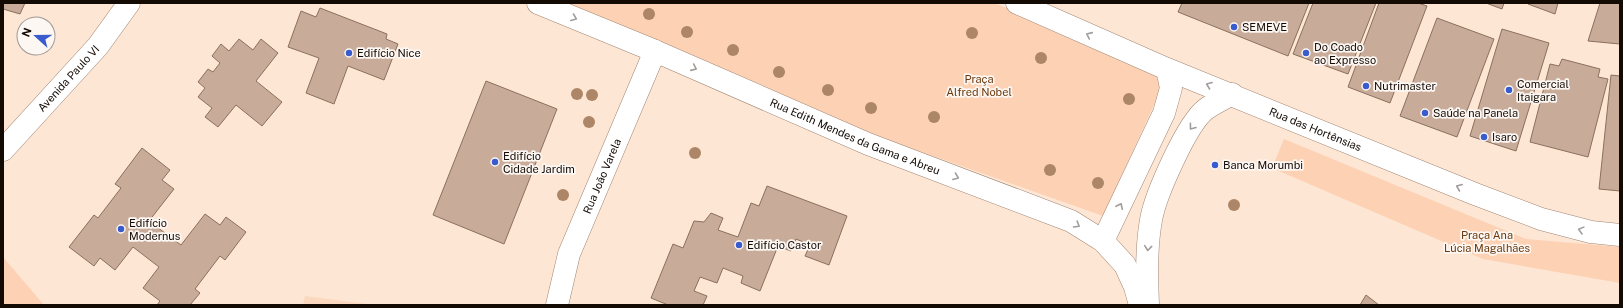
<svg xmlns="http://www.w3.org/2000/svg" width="1623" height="308" viewBox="0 0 1623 308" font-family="'Public Sans',sans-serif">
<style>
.built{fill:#fcd8be}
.green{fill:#fdd1b3}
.building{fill:#c8ab98;stroke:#8a705e}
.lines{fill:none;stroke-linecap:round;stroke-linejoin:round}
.street-casing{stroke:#a18673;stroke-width:23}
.secondary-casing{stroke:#a18673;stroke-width:23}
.street{stroke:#fff;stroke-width:22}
.secondary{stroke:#fff;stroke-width:22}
.tree{fill:#ac8666}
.oneway{stroke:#a19d9b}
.poi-dot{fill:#385ccd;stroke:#fdf7f3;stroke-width:1.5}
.labels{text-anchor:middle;stroke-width:3.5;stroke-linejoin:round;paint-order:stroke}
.poi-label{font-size:11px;fill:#130a04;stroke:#fdf7f3;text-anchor:start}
.street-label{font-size:11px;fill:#130a04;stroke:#fdf7f3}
.park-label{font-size:11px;fill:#69380c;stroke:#fdf7f3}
</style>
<rect width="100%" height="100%" fill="#fee6d5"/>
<!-- built -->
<path class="built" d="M305,296l70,9h-72z"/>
<!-- green -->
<g class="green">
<path d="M561,3h433l153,60 16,22 -60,131 -232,-82z"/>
<path d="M1284,139l242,100 94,8v36l-137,-24 -211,-91z"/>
<path d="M3,257l41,48h-41z"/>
</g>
<!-- building -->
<g class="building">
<path d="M3,3h22l-5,11 -17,-5z"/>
<path d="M1182,3h127l-21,53 -110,-44z"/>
<path d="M1313,3h63l-28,71 -55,-20z"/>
<path d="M1379,3h39l9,3 -37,97 -42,-16z"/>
<path d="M1486,3h18l-2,6z"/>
<path d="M1529,3h29l-3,11 -27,-10z"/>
<path d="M1600,3h20v41l-32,-3z"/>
<path d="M320,8l67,26 -1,5 12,5 -14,36 -36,-14 -14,38 -28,-11 13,-35 -31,-11 13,-36 15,6z"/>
<path d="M1437,18l57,21 -37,98 -57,-21z"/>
<path d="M1502,29l47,14 -33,108 -46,-15z"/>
<path d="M239,39l14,11 8,-11 17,14 -22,28 26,21 -20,24 -26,-21 -18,22 -13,-10 7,-9 -14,-11 7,-9 -7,-6 10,-13 5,3 7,-9 -8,-7 9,-12 8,7z"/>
<path d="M1562,59l38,10 -2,8 10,2 -20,78 -58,-15 20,-78 9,2z"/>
<path d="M1611,75l9,1v115l-21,-2z"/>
<path d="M486,81l71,28 -53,135 -71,-29z"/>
<path d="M142,148l28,22 -8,10 12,9 -25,32 32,24 24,-31 15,11 6,-8 20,15 -21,28 -5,-4 -25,33 5,4 -10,12h-33l3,-4 -17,-13 16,-21 -26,-20 -18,23 -15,-12 -6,8 -25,-19 25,-32 4,3 23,-30 -6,-4z"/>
<path d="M767,186l80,30 -18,49 -24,-9 5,-11 -14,-6 -5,12 -13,-5 -18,45 -19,-8 2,-7 -20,-8 -6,15 -17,-6 -6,14 13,5 -4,9h-35l-17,-7 22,-54 10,4 11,-27 10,1 7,-9 12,5 -5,12 20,7 13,-34 8,3z"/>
<path d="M1366,295l13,10h-19z"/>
</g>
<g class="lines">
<defs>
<g id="street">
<path id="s1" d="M557,305l12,-51 86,-203"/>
</g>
<g id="secondary">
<path id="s2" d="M538,3l117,48 213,93 203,77 32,20 22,24 10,22 5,18"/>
<path id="s3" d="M1017,3l150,66 308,125 66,25 50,13 29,3"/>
<path id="s4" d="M3,150l95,-104 31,-43"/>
<path d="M1103,241l61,-128 7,-25 -4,-19"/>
<path d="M1148,305c-1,-28 -2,-57 3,-85 4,-24 36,-97 55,-111 8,-6 18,-10 26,-15"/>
</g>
</defs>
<!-- street casing -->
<use href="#street" class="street-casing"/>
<!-- secondary casing -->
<use href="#secondary" class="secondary-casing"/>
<!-- street -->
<use href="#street" class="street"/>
<!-- secondary -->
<use href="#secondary" class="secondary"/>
</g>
<!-- trees -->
<g class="tree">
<circle cx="649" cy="14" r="6"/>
<circle cx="687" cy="32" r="6"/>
<circle cx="972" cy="33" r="6"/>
<circle cx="733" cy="50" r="6"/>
<circle cx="1041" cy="58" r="6"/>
<circle cx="779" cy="72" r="6"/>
<circle cx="828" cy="90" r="6"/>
<circle cx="577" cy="94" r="6"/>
<circle cx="592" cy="95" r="6"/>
<circle cx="1129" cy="99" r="6"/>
<circle cx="871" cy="108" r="6"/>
<circle cx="934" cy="117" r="6"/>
<circle cx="589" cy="122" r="6"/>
<circle cx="695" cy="153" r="6"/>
<circle cx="1050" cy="170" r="6"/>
<circle cx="1098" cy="183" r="6"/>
<circle cx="563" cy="195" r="6"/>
<circle cx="1234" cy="205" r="6"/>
</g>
<!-- one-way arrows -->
<defs><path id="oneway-chevron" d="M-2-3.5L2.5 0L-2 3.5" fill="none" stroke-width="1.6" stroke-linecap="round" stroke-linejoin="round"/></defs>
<g class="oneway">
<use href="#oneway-chevron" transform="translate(574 18) rotate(22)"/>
<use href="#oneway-chevron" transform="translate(1089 35) rotate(-156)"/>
<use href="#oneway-chevron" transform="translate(694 68) rotate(24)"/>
<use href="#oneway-chevron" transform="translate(1209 85) rotate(-159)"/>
<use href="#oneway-chevron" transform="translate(1192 127) rotate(127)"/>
<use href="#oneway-chevron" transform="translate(956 177) rotate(21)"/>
<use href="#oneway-chevron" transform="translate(1459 187) rotate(-157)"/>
<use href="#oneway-chevron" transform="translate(1120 206) rotate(-65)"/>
<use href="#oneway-chevron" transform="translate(1077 225) rotate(31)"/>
<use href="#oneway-chevron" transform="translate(1581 230) rotate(-165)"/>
<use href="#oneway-chevron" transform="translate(1148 248) rotate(96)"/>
</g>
<!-- markers -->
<g class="poi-dot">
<circle cx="1234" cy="27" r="4"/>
<circle cx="349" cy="53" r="4"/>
<circle cx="1306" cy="53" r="4"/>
<circle cx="1366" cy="86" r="4"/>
<circle cx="1509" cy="90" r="4"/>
<circle cx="1425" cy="113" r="4"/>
<circle cx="1484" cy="137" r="4"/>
<circle cx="495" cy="162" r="4"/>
<circle cx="1215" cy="165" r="4"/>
<circle cx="121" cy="229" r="4"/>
<circle cx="739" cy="245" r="4"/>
</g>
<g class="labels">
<!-- poi labels -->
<g class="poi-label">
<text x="1242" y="31">SEMEVE</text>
<text x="1314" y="51">Do Coado<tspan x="1314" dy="13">ao Expresso</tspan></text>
<text x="357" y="57">Edifício Nice</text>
<text x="1517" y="88">Comercial<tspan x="1517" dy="13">Itaigara</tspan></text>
<text x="1374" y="90">Nutrimaster</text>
<text x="1433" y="117">Saúde na Panela</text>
<text x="1492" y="141">Isaro</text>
<text x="503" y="160">Edifício<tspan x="503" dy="13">Cidade Jardim</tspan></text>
<text x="1223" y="169">Banca Morumbi</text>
<text x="129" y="227">Edifício<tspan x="129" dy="13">Modernus</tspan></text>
<text x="747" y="249">Edifício Castor</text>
</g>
<!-- street labels -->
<g class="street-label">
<text dy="4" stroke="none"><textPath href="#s4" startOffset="97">Avenida Paulo VI</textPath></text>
<text dy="4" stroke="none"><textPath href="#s3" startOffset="324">Rua das Hortênsias</textPath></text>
<text dy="4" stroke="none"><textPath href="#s2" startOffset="344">Rua Edith Mendes da Gama e Abreu</textPath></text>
<text dy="4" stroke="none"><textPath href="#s1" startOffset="137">Rua João Varela</textPath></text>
</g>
<!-- park labels -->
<g class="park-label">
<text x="979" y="83">Praça<tspan x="979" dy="13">Alfred Nobel</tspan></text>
<text x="1487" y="239">Praça Ana<tspan x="1487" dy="13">Lúcia Magalhães</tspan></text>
</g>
</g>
<!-- border -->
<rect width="1623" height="308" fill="none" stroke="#130a04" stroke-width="8"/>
<!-- north arrow -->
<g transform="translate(36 36) rotate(291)"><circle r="19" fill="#fdf7f3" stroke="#9f9893"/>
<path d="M0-3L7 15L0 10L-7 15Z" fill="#385ccd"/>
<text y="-6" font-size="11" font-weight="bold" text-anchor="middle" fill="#130a04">N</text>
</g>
</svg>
